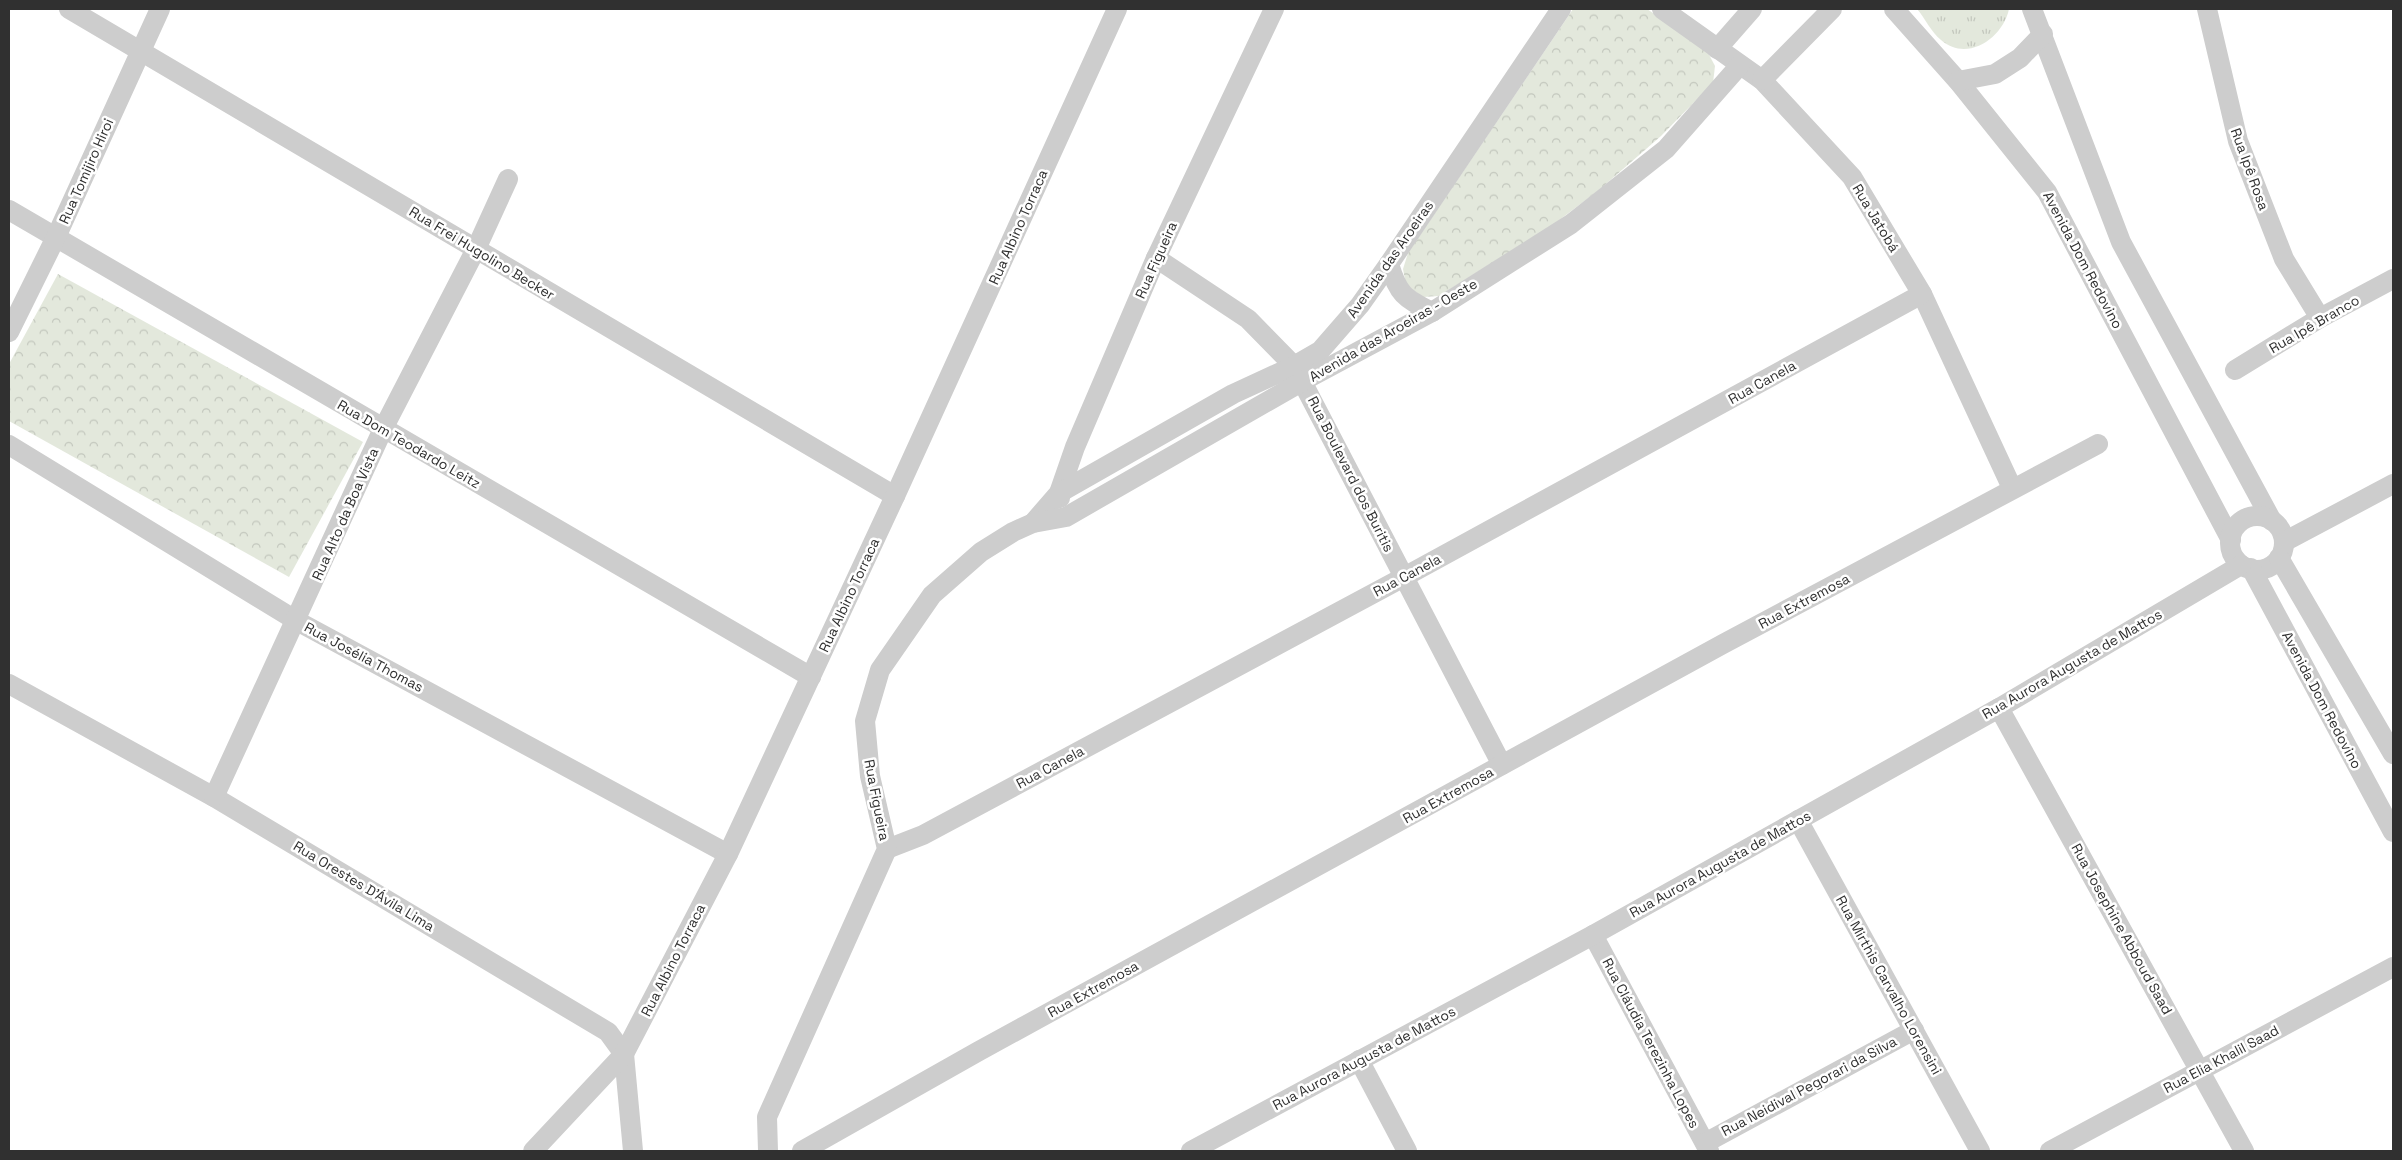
<svg xmlns="http://www.w3.org/2000/svg" width="2402" height="1160" viewBox="0 0 2402 1160" font-family="'Space Grotesk',sans-serif">
<style>
.grass{fill:url(#grass-tufts)}
.park{fill:url(#park-crowns)}
.lines{fill:none;stroke-linecap:round;stroke-linejoin:round}
.minor{stroke:#cdcdcd;stroke-width:20}
.labels{text-anchor:middle;stroke-width:5;stroke-linejoin:round;paint-order:stroke}
.street-label{font-size:14px;fill:#303030;stroke:#fff}
</style>
<defs>
<pattern id="grass-tufts" width="24" height="20" patternUnits="userSpaceOnUse" patternTransform="scale(1.25)"><rect width="24" height="20" fill="#e3e8dc"/><path d="M3 7l-1-3M5 7V3M7 7l1-3M15 17l-1-3M17 17v-4M19 17l1-3" fill="none" stroke="#c3c7bd"/></pattern>
<pattern id="park-crowns" width="20" height="18" patternUnits="userSpaceOnUse" patternTransform="scale(1.25)"><rect width="20" height="18" fill="#e3e8dc"/><path d="M2 6a3 3 0 1 1 6 0M12 15a3 3 0 1 1 6 0" fill="none" stroke="#c3c7bd"/></pattern>
</defs>
<rect width="100%" height="100%" fill="#fff"/>
<!-- grass -->
<path class="grass" d="M1917,9h92c-6,29 -42,54 -68,31 -10,-8 -16,-22 -24,-31z"/>
<!-- park -->
<g class="park">
<path d="M1573,9h74l59,40 9,17 -2,17 -52,53 -62,54 -45,34 -115,72 -16,1 -17,-12 -3,-16 5,-16z"/>
<path d="M58,274l305,168 -74,135 -280,-156v-57z"/>
</g>
<g class="lines">
<!-- minor -->
<g class="minor">
<path d="M69,9l826,487"/>
<path d="M1662,9l100,71 90,97 70,117 90,194"/>
<path d="M1894,9l64,72 89,111 184,348"/>
<path d="M2032,9l89,233 151,279"/>
<path d="M2207,9l31,132 46,118 36,59"/>
<path d="M1717,49l35,-40"/>
<path d="M1762,80l70,-71"/>
<path d="M1958,81l37,-7 25,-16 23,-24"/>
<path d="M9,210l802,467"/>
<path d="M1156,258l92,61 46,47 208,399"/>
<path d="M1389,264c9,30 15,34 43,48"/>
<path d="M9,332l47,-95 104,-228"/>
<path d="M2235,370l85,-52 73,-39"/>
<path d="M9,445l288,176 431,233"/>
<path d="M1060,498l-1,-5 16,-46 81,-189 118,-249"/>
<circle cx="2257" cy="543" r="27"/>
<path d="M1033,523l26,-30 174,-99 61,-28 26,-15 40,-46 29,-41 172,-255"/>
<path d="M2284,542l109,-58"/>
<path d="M2279,558l114,196"/>
<path d="M2251,568l142,264"/>
<path d="M9,684l205,113 394,235 16,22 9,97"/>
<path d="M1999,708l245,443"/>
<path d="M214,797l169,-368 93,-180 32,-70"/>
<path d="M1798,820l182,331"/>
<path d="M887,849l36,-14 481,-258 518,-283"/>
<path d="M1593,935l116,216"/>
<path d="M1359,1060l48,91"/>
<path d="M1705,1143l209,-113"/>
<path d="M533,1151l91,-97 104,-200 167,-358 222,-487"/>
<path d="M768,1151l-1,-34 120,-268 -17,-73 -5,-55 15,-51 52,-75 49,-43 32,-20 20,-9 33,-6 237,-136 129,-69 139,-88 95,-75 74,-84"/>
<path d="M802,1151l177,-100 744,-407 375,-200"/>
<path d="M1191,1151l402,-216 406,-227 242,-143"/>
<path d="M2050,1151l343,-184"/>
</g>
</g>
<g class="labels">
<!-- street labels -->
<g class="street-label">
<text transform="translate(2250 169) rotate(70)" y="5">Rua Ipê Rosa</text>
<text transform="translate(86 171) rotate(-66)" y="5">Rua Tomijiro Hiroi</text>
<text transform="translate(1876 218) rotate(59)" y="5">Rua Jatobá</text>
<text transform="translate(1018 227) rotate(-66)" y="5">Rua Albino Torraca</text>
<text transform="translate(482 253) rotate(31)" y="5">Rua Frei Hugolino Becker</text>
<text transform="translate(1390 259) rotate(-55)" y="5">Avenida das Aroeiras</text>
<text transform="translate(1156 260) rotate(-66)" y="5">Rua Figueira</text>
<text transform="translate(2083 260) rotate(62)" y="5">Avenida Dom Redovino</text>
<text transform="translate(2314 324) rotate(-30)" y="5">Rua Ipê Branco</text>
<text transform="translate(1393 330) rotate(-30)" y="5">Avenida das Aroeiras - Oeste</text>
<text transform="translate(1762 382) rotate(-29)" y="5">Rua Canela</text>
<text transform="translate(409 444) rotate(30)" y="5">Rua Dom Teodardo Leitz</text>
<text transform="translate(1351 474) rotate(63)" y="5">Rua Boulevard dos Buritis</text>
<text transform="translate(345 514) rotate(-66)" y="5">Rua Alto da Boa Vista</text>
<text transform="translate(1407 575) rotate(-28)" y="5">Rua Canela</text>
<text transform="translate(849 595) rotate(-65)" y="5">Rua Albino Torraca</text>
<text transform="translate(1804 601) rotate(-28)" y="5">Rua Extremosa</text>
<text transform="translate(364 657) rotate(28)" y="5">Rua Josélia Thomas</text>
<text transform="translate(2072 664) rotate(-30)" y="5">Rua Aurora Augusta de Mattos</text>
<text transform="translate(2322 700) rotate(62)" y="5">Avenida Dom Redovino</text>
<text transform="translate(1050 767) rotate(-28)" y="5">Rua Canela</text>
<text transform="translate(1448 795) rotate(-29)" y="5">Rua Extremosa</text>
<text transform="translate(877 800) rotate(79)" y="5">Rua Figueira</text>
<text transform="translate(1720 864) rotate(-29)" y="5">Rua Aurora Augusta de Mattos</text>
<text transform="translate(364 886) rotate(31)" y="5">Rua Orestes D'Ávila Lima</text>
<text transform="translate(2122 929) rotate(61)" y="5">Rua Josephine Abboud Saad</text>
<text transform="translate(673 960) rotate(-63)" y="5">Rua Albino Torraca</text>
<text transform="translate(1889 985) rotate(61)" y="5">Rua Mirthis Carvalho Lorensini</text>
<text transform="translate(1093 989) rotate(-29)" y="5">Rua Extremosa</text>
<text transform="translate(1651 1043) rotate(62)" y="5">Rua Cláudia Terezinha Lopes</text>
<text transform="translate(1364 1058) rotate(-28)" y="5">Rua Aurora Augusta de Mattos</text>
<text transform="translate(2221 1059) rotate(-28)" y="5">Rua Elia Khalil Saad</text>
<text transform="translate(1809 1086) rotate(-28)" y="5">Rua Neidival Pegorari da Silva</text>
</g>
</g>
<!-- border -->
<rect width="2402" height="1160" fill="none" stroke="#303030" stroke-width="20"/>
</svg>
